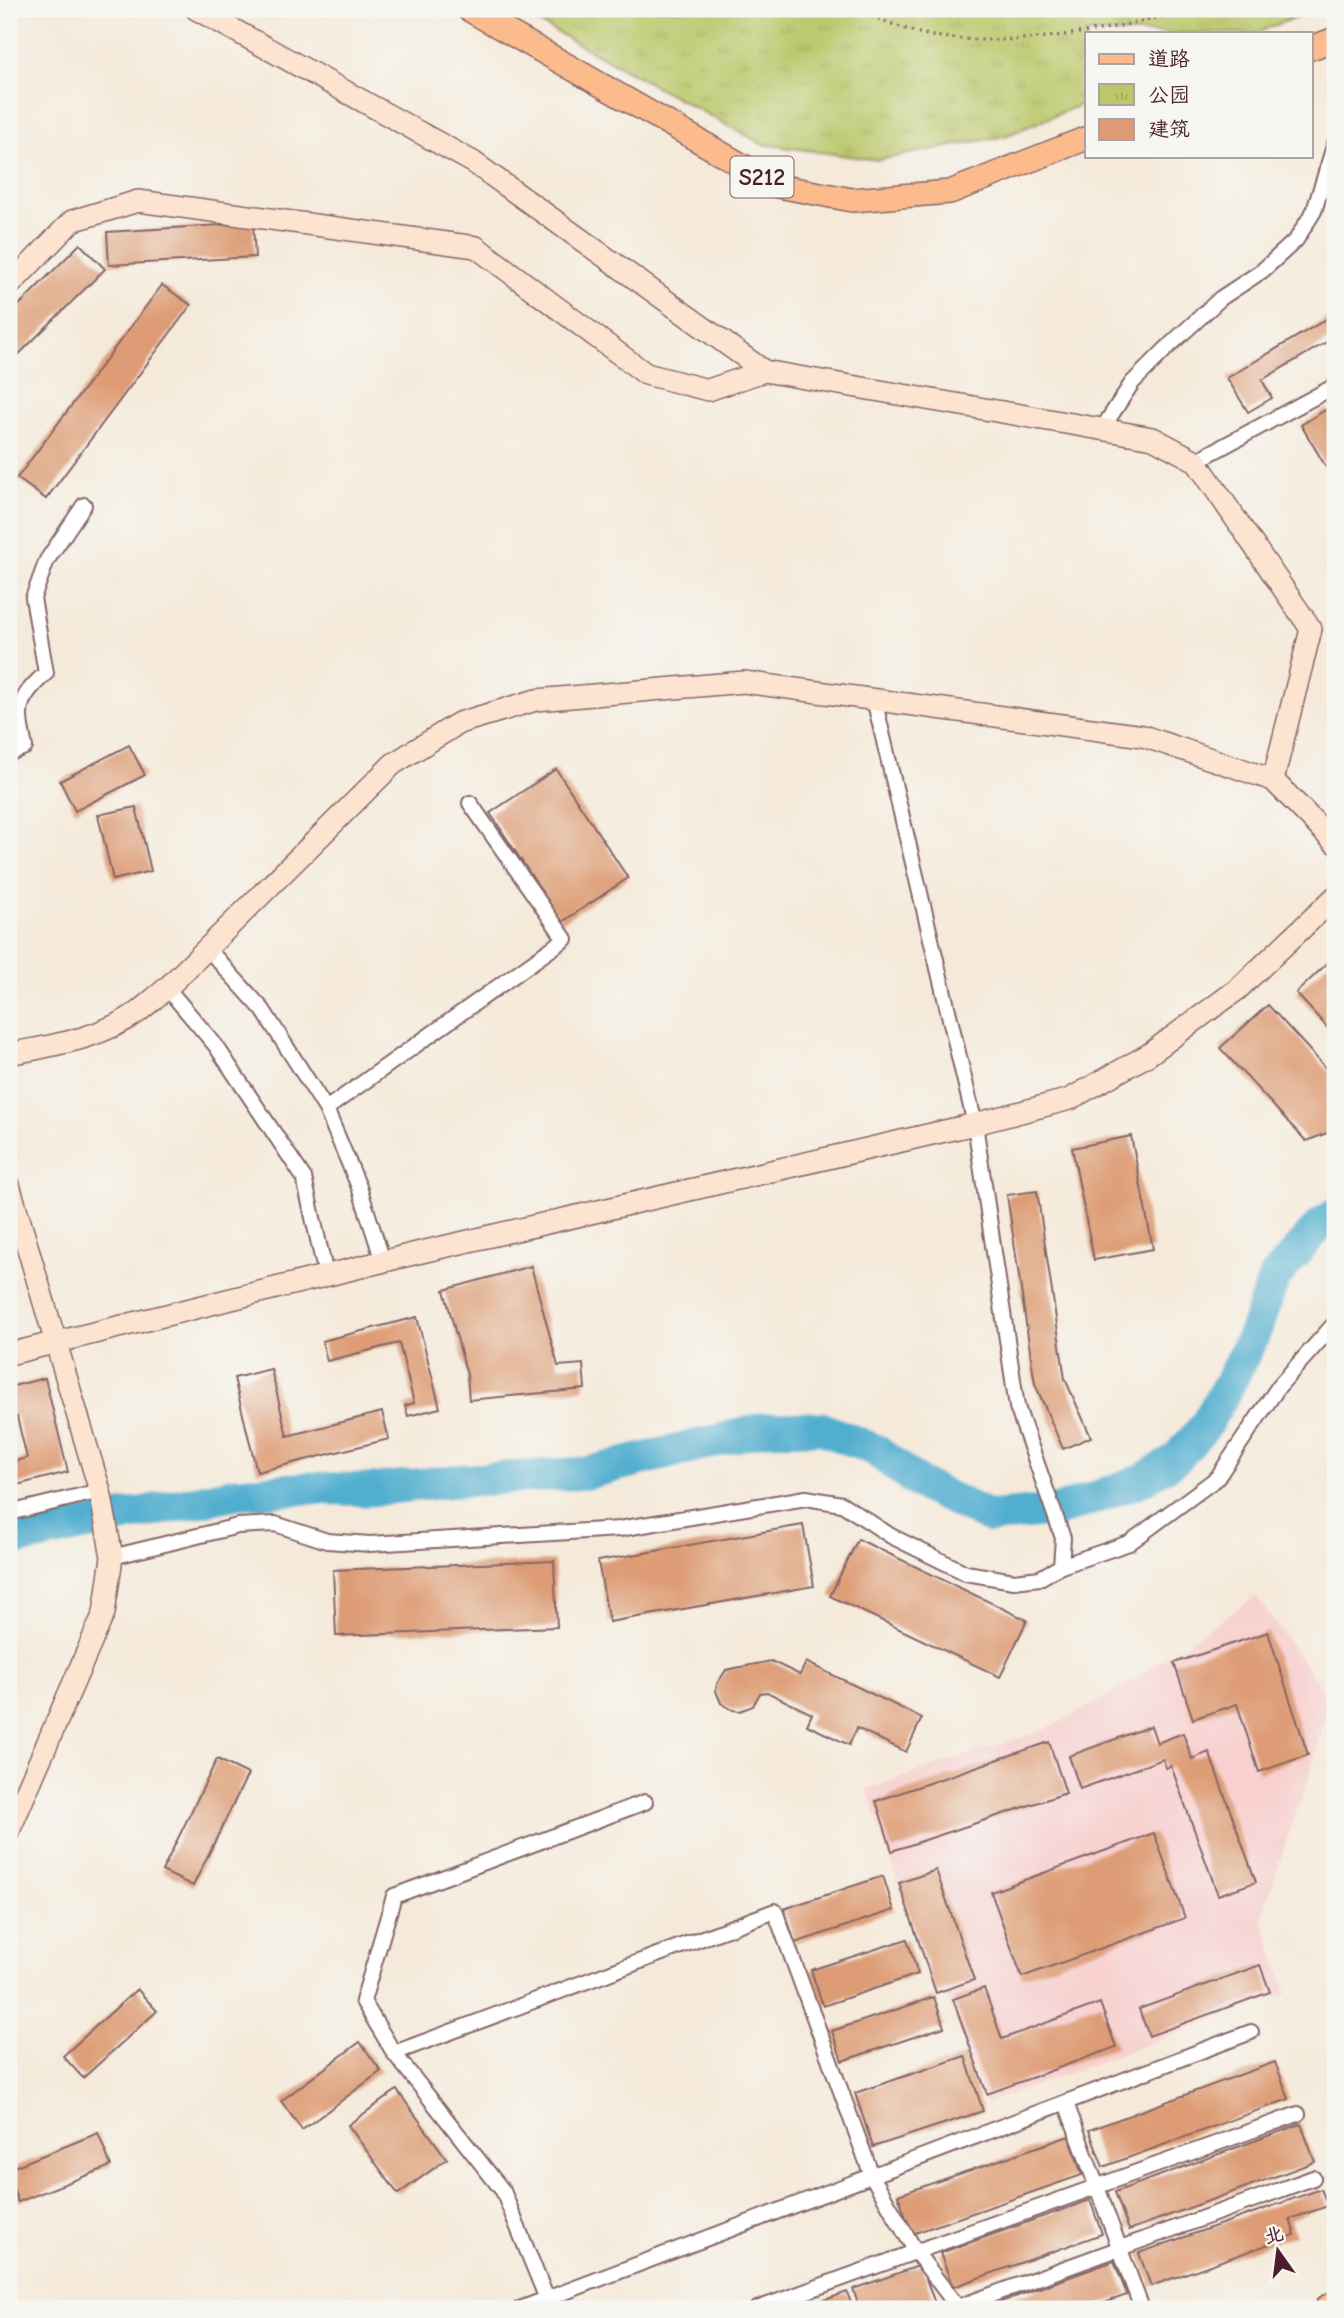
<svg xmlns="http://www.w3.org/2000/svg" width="1344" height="2318" viewBox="0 0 1344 2318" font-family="'Comic Neue','LXGW WenKai TC',sans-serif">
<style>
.built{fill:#f7d0cf}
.park{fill:url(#park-tufts);stroke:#82744a;stroke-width:2}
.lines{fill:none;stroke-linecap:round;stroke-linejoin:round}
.river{stroke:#51aecf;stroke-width:33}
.building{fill:#dd9c75}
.street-casing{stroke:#866668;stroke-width:18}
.secondary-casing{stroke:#866668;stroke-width:24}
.primary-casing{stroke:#866668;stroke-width:26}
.highway-casing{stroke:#866668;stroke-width:32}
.path{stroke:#866668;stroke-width:3.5;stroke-dasharray:2 5;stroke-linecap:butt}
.street{stroke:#fff;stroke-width:14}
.secondary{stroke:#fde4d1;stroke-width:21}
.primary{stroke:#fbbb8d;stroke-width:23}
.highway{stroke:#fbbb8d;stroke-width:28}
.labels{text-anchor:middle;stroke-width:5;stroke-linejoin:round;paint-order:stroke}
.shield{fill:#f6f6f2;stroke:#7e6067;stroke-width:2}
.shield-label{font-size:24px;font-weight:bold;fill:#4a1f2b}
</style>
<defs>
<pattern id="park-tufts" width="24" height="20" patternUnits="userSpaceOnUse" patternTransform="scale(1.75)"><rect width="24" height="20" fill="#bbc86a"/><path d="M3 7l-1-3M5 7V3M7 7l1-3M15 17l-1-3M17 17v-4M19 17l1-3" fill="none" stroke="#a2ab5c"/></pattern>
</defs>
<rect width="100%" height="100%" fill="#f6f6f2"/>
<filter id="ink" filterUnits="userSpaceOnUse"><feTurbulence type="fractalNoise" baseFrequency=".0143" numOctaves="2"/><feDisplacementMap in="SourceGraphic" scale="14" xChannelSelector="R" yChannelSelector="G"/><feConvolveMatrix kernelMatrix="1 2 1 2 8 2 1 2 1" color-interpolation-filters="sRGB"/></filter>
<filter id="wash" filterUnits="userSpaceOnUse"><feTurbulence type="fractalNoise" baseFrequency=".00686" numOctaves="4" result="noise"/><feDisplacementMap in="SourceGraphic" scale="28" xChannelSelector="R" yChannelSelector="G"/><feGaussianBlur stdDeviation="1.57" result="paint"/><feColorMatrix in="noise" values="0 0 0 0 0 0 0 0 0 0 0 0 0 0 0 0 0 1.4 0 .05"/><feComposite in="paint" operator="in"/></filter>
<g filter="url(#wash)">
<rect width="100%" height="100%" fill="#f5eada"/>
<!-- built -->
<path class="built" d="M1256,1596l73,103 -19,76 -22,60 -26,83 25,75 -301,110 -40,-109 -10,4 -69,-209 179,-60 56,-29z"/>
<!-- park -->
<path class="park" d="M514,9h802l-60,24h-169v69l-82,34 -128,24 -115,-16z"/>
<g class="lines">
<!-- river -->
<path class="river" d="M9,1541l227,-48 75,-5 58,2 86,-9 132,-8 176,-44 58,-1 54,22 45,34 70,33 71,-7 81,-30 34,-21 29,-33 25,-44 24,-48 20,-56 46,-53 15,-10"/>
</g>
<g id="blocks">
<!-- building -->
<g class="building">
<path d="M253,223l2,34 -146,8 -2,-33z"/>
<path d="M80,244l25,25 -96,95v-49z"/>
<path d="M162,285l29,20 -145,194 -29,-21z"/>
<path d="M1335,314v23l-73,43 10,18 -24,14 -21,-34z"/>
<path d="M1327,409l8,15v58l-34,-57z"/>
<path d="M129,745l16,30 -70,36 -15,-30z"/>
<path d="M556,769l72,109 -66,44 -72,-109z"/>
<path d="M136,807l15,64 -38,9 -15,-65z"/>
<path d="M1335,956v80l-39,-43z"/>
<path d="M1268,1005l67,73v52l-29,11 -86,-93z"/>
<path d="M1131,1136l22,113 -59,11 -22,-112z"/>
<path d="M1037,1191l28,188 26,58 -28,12 -28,-65 -28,-189z"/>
<path d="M531,1266l27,100 25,-2 2,25 -116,11 -2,-25 -23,-85z"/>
<path d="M417,1317l23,91 -32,8 -3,-10 9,-3 -15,-60 -72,18 -5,-20z"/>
<path d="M271,1369l16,67 95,-24 7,27 -132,33 -23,-94z"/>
<path d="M45,1378l23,94 -59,15v-24l18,-5 -10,-41 -8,2v-32z"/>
<path d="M803,1525l11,61 -205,36 -11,-61z"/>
<path d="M858,1539l169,81 -27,57 -170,-81z"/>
<path d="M554,1561l3,66 -221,9 -3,-66z"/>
<path d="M1268,1632l40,123 -49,17 -22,-68 -44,15 -19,-56z"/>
<path d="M771,1661l29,14 6,-13 116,56 -16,34 -49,-24 -8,17 -42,-20 5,-11 -45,-22 -7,1 -7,13 -13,5 -7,-1 -12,-7 -5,-12 1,-7 9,-14z"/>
<path d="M1151,1726l6,17 26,-10 9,26 17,-7 47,130 -38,13 -47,-129 -5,2 -3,-9 -83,30 -11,-33z"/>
<path d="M1049,1742l17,51 -174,58 -16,-50z"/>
<path d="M217,1759l31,15 -55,112 -31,-15z"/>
<path d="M1154,1833l31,85 -163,59 -31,-85z"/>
<path d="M936,1870l38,110 -38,13 -37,-110z"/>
<path d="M883,1876l11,34 -99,33 -11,-34z"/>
<path d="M907,1939l11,35 -95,32 -12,-36z"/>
<path d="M1260,1965l10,27 -121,44 -10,-27z"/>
<path d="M984,1988l18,51 98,-36 16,44 -129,47 -34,-95z"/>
<path d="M137,1989l20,22 -74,67 -20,-22z"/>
<path d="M934,1997l10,30 -102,34 -10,-30z"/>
<path d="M360,2042l21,29 -79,59 -21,-29z"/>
<path d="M965,2056l18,55 -110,36 -18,-54z"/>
<path d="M1275,2062l14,37 -186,68 -14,-37z"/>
<path d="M397,2090l50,69 -49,35 -50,-69z"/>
<path d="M1301,2124l14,38 -186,68 -14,-38z"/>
<path d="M98,2133l13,33 -93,36 -9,-25v-8z"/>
<path d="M1069,2136l13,39 -170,59 -14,-39z"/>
<path d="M1321,2189l7,17 -38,13 5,16 -144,51 -12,-33z"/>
<path d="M1090,2200l12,34 -149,53 -13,-34z"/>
<path d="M1114,2261l13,34 -40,14h-99l-1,-2z"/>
<path d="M921,2265l16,44h-77l-7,-20z"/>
<path d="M847,2292l6,17h-53z"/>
</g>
</g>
</g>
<g filter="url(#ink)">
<use href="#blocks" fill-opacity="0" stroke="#866668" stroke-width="2"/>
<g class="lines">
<defs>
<g id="street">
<path d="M1102,429l30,-46 38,-38 51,-47 41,-27 34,-31 18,-29 21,-68"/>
<path d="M1196,461l139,-75"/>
<path d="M10,753l15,-6c-8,-38 -10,-46 21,-74l-13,-75 14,-38 37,-55"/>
<path d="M207,948l56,62 63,99 33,78 24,74"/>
<path d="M167,988l49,58 88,132 22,97"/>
<path d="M326,1109l239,-170 -95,-136"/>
<path d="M9,1513l91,-22"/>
<path d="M112,1557l126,-31 37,-2 52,17 43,3 249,-15 187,-31 36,6 49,32 75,37 48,8 26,-3 21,-12 2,-28 -46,-131 -42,-283 -101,-425"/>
<path d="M1061,1566l68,-23 88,-65 62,-92 56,-63"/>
<path d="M394,2053l381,-142 97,265 44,76 43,57"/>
<path d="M1066,2103l76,206"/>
<path d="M958,2307l355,-129"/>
<path d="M520,2309l731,-277"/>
<path d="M551,2309l-48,-118 -109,-138 -31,-52 31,-105 251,-94"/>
<path d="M757,2309l541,-195"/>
</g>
<g id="secondary">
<path d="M196,9l277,153 291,209 389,67 43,23 115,168 -38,151"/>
<path d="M9,286l63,-65 66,-20 338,46 170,127 62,16 56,-19"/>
<path d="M9,1054c44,-9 91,-15 129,-42 10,-8 19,-16 29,-24l226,-224 66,-41 77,-23 208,-18 399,54 130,44 62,63"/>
<path d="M9,1185l91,306 12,66 -8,56 -95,218"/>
<path d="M9,1354l408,-101 558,-129 95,-25 78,-44 90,-66 97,-92"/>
</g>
<g id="primary">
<path d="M468,9l310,177 74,14 98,-8 137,-54"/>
<path d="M1311,48l24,-9"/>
</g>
<path id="highway" d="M1329,2309l6,-3"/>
</defs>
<!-- street casing -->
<use href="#street" class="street-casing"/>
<!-- secondary casing -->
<use href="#secondary" class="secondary-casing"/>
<!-- primary casing -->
<use href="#primary" class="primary-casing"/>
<!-- highway casing -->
<use href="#highway" class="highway-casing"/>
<!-- path -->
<path class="path" d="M852,9c24,8 58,24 82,27 87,12 176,-6 260,-27"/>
<!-- street -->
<use href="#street" class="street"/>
<!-- secondary -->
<use href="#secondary" class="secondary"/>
<!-- primary -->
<use href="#primary" class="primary"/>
<!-- highway -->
<use href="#highway" class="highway"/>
</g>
</g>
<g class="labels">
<!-- shield labels -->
<rect class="shield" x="730.5" y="156.5" width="63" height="41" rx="5"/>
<g class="shield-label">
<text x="762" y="185">S212</text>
</g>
</g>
<!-- margin -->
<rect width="1344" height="2318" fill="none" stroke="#f6f6f2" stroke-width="35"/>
<!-- legend -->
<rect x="1085" y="32" width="228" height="126" fill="#f6f6f2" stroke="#b1a0a2" stroke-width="2"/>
<rect x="1099" y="54" width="35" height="10" fill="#fbbb8d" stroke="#b1a0a2" stroke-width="2"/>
<text x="1148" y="66" font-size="21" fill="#4a1f2b">道路</text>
<rect x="1099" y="84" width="35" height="21" fill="url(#park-tufts)" stroke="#b1a0a2" stroke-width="2"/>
<text x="1148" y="102" font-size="21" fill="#4a1f2b">公园</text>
<rect x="1099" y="119" width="35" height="21" fill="#dd9c75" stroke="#b1a0a2" stroke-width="2"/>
<text x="1148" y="136" font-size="21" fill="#4a1f2b">建筑</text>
<!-- north arrow -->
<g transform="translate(1278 2251) rotate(346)" stroke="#f6f6f2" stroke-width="5" paint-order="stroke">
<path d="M0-5L12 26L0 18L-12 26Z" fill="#4a1f2b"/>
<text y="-10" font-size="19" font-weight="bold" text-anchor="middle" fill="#4a1f2b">北</text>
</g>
</svg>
